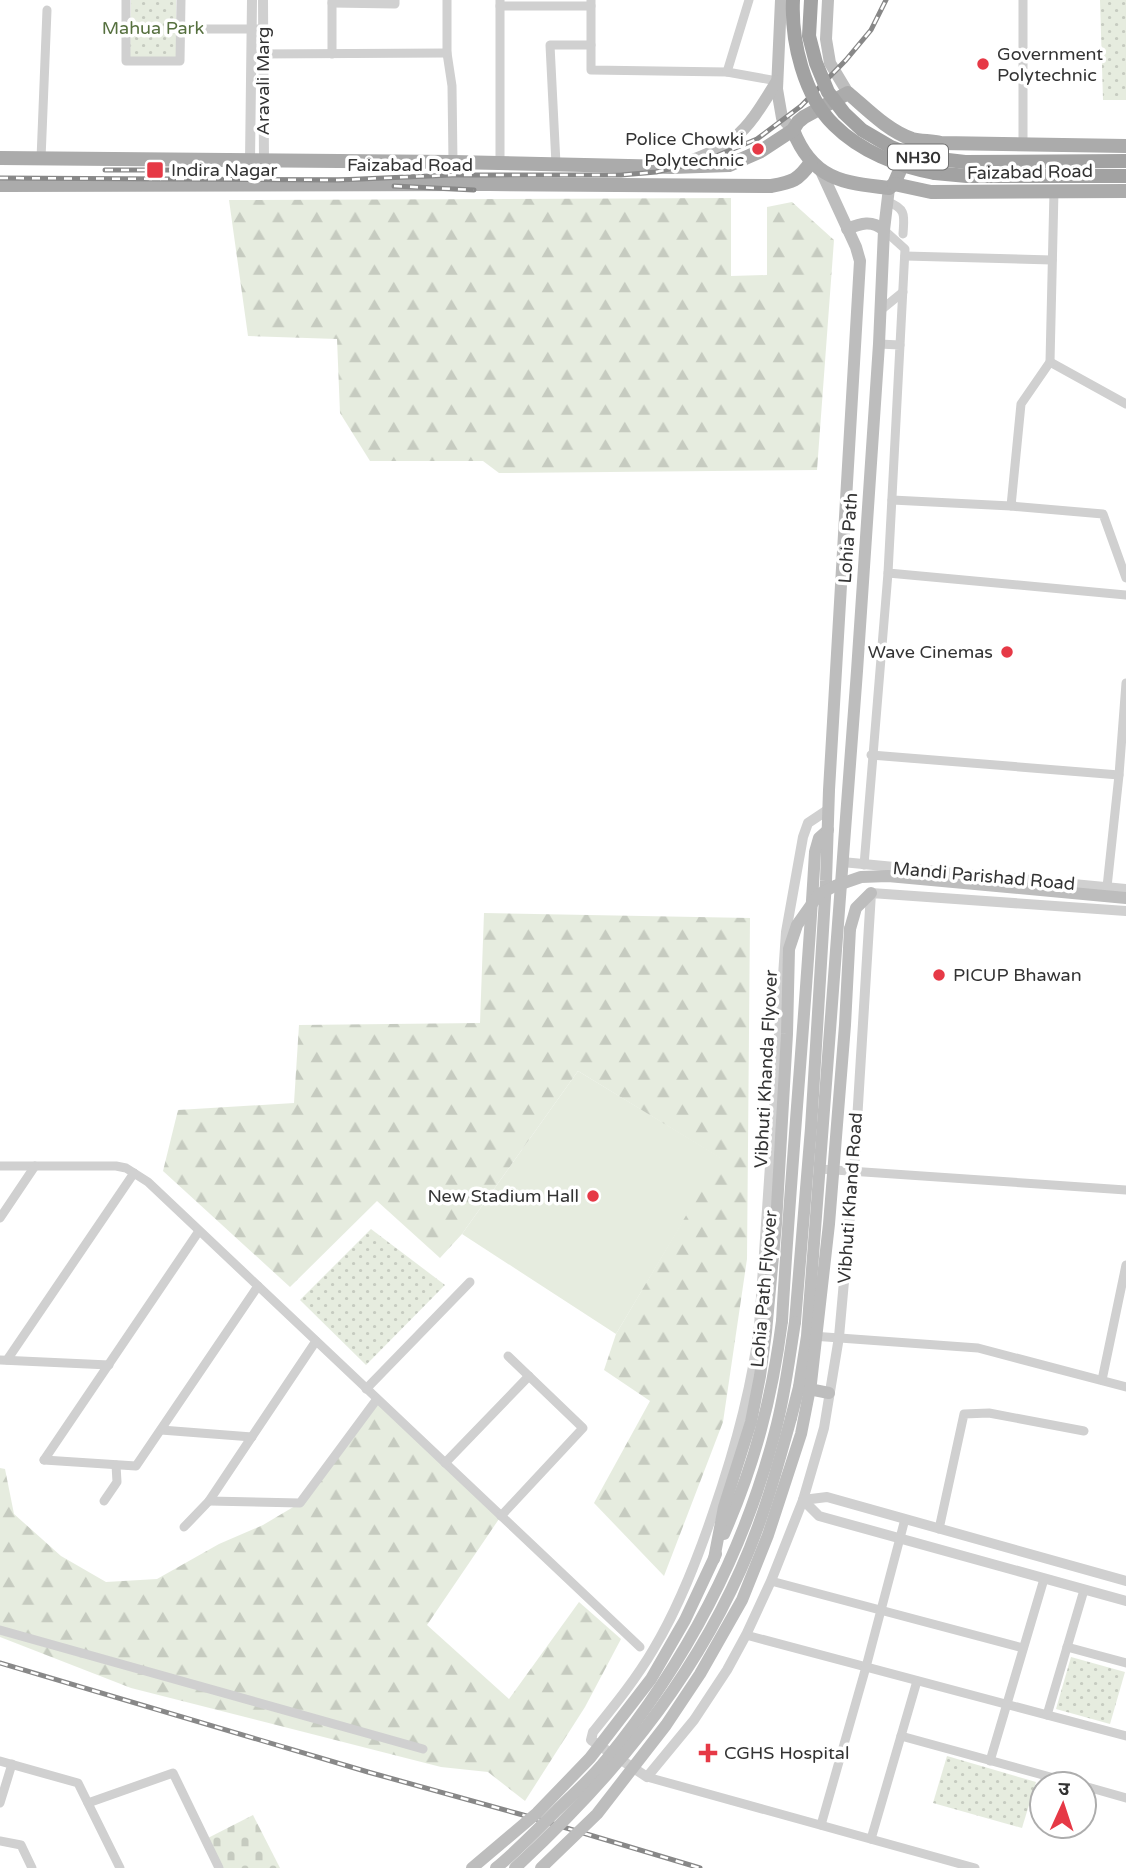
<svg xmlns="http://www.w3.org/2000/svg" width="1126" height="1868" viewBox="0 0 1126 1868" font-family="'Varela Round','Noto Sans Devanagari',sans-serif">
<style>
.green{fill:#e6ecdf}
.forest{fill:url(#forest-firs)}
.cemetery{fill:url(#cemetery-stones)}
.park{fill:url(#park-dots)}
.lines{fill:none;stroke-linecap:round;stroke-linejoin:round}
.minor{stroke:#d0d0d0;stroke-width:9}
.tertiary{stroke:#d0d0d0;stroke-width:10}
.secondary{stroke:#bdbdbd;stroke-width:12}
.primary{stroke:#ababab;stroke-width:14}
.trunk{stroke:#a2a2a2;stroke-width:14}
.rail-casing{stroke:#888;stroke-width:5}
.rail{stroke:#fff;stroke-width:2.5;stroke-dasharray:8;stroke-linecap:butt}
.secondary-bridge{stroke:#bdbdbd;stroke-width:12}
.trunk-bridge{stroke:#a2a2a2;stroke-width:14}
.poi-dot{fill:#e63946;stroke:#fff;stroke-width:2.5}
.labels{text-anchor:middle;stroke-width:7;stroke-linejoin:round;paint-order:stroke}
.shield{fill:#fff;stroke:#707070;stroke-width:2}
.shield-label{font-size:16px;font-weight:bold;fill:#333}
.park-label{font-size:18px;fill:#56703f;stroke:#fff}
.poi-label{font-size:18px;fill:#333;stroke:#fff;text-anchor:start}
.street-label{font-size:18px;fill:#333;stroke:#fff}
</style>
<defs>
<pattern id="forest-firs" width="22" height="20" patternUnits="userSpaceOnUse" patternTransform="scale(1.75)"><rect width="22" height="20" fill="#e6ecdf"/><path d="M5 1l3.5 6h-7zM16 11l3.5 6h-7z" fill="#c6cbc0"/></pattern>
<pattern id="cemetery-stones" width="16" height="16" patternUnits="userSpaceOnUse" patternTransform="scale(1.75)"><rect width="16" height="16" fill="#e6ecdf"/><path d="M2 7V4a2 2 0 0 1 4 0v3zM10 15v-3a2 2 0 0 1 4 0v3z" fill="#c6cbc0"/></pattern>
<pattern id="park-dots" width="8" height="8" patternUnits="userSpaceOnUse" patternTransform="scale(1.75)"><rect width="8" height="8" fill="#e6ecdf"/><path d="M2 2h.1M6 6h.1" fill="none" stroke="#c6cbc0" stroke-width="1.8" stroke-linecap="round"/></pattern>
</defs>
<rect width="100%" height="100%" fill="#fff"/>
<!-- green -->
<path class="green" d="M578,1071l143,87 -105,176 -154,-100z"/>
<!-- forest -->
<g class="forest">
<path d="M731,198v78l36,-1v-68l25,-5 42,38 -17,230 -318,3 -16,-12h-113l-30,-48 -3,-74 -89,-3 -19,-136z"/>
<path d="M484,913l266,5 -3,341 -24,163 -59,154 -70,-73 56,-102 -46,-31 12,-36 104,-176 -142,-87 -116,163 -22,24 -63,-57 -87,86 -127,-116 15,-61 116,-7 5,-78 181,-2z"/>
<path d="M377,1399l124,117 -74,109 82,74 70,-97 42,37 -36,68 -60,94 -37,-29 -47,-5 -310,-79 -131,-51v-169l5,1 9,45 47,42 45,26 51,-3 62,-35 44,-19 37,-22z"/>
</g>
<!-- cemetery -->
<path class="cemetery" d="M253,1815l27,53h-59l-15,-29z"/>
<!-- park -->
<g class="park">
<path d="M131,0h45v57h-46z"/>
<path d="M1100,0h26v100h-23z"/>
<path d="M371,1229l74,56 -79,80 -66,-65z"/>
<path d="M1071,1657l54,15 -15,52 -54,-15z"/>
<path d="M947,1756l89,26 -14,46 -89,-25z"/>
</g>
<g class="lines">
<!-- minor -->
<g class="minor">
<path d="M126,0v61h54l1,-61"/>
<path d="M332,0v54"/>
<path d="M447,0v53l5,33 1,76"/>
<path d="M591,0v70l136,2 50,9"/>
<path d="M1023,0v144"/>
<path d="M332,3l63,1v-4"/>
<path d="M500,6h91"/>
<path d="M180,29h83"/>
<path d="M257,54l190,-1"/>
<path d="M727,72l22,-72"/>
<path d="M41,159l6,-149"/>
<path d="M500,164v-164"/>
<path d="M556,164l-6,-119h41"/>
<path d="M888,202c19,7 16,14 15,32"/>
<path d="M884,230l21,19 -5,96"/>
<path d="M905,256l147,4"/>
<path d="M881,310l22,-18"/>
<path d="M1050,362l76,42"/>
<path d="M892,500l119,6 92,8 23,64"/>
<path d="M1011,506l10,-102 29,-42 4,-171"/>
<path d="M888,573l238,22"/>
<path d="M871,755l248,20"/>
<path d="M864,865l24,-292 12,-228 -21,-1"/>
<path d="M1107,887l12,-112 7,-92"/>
<path d="M0,1166h116l10,2 22,14 492,465"/>
<path d="M820,1169l306,21"/>
<path d="M0,1218l35,-52"/>
<path d="M812,1336l166,12 148,39"/>
<path d="M0,1360l109,5"/>
<path d="M7,1360l127,-187"/>
<path d="M1102,1380l24,-115"/>
<path d="M366,1389l104,-107"/>
<path d="M161,1430l91,7"/>
<path d="M44,1460l92,6 122,-180"/>
<path d="M44,1460l155,-229"/>
<path d="M445,1463l84,-87"/>
<path d="M104,1501l13,-19 -1,-17"/>
<path d="M209,1501l91,2 77,-104"/>
<path d="M501,1516l82,-88 -75,-72"/>
<path d="M184,1527l25,-26 107,-160"/>
<path d="M939,1529l25,-115 25,-1 95,18"/>
<path d="M771,1581l252,67"/>
<path d="M0,1630l423,119"/>
<path d="M746,1635l380,101"/>
<path d="M1067,1647l59,16"/>
<path d="M1047,1715l37,-125"/>
<path d="M901,1736l175,48"/>
<path d="M0,1761l78,22 42,85"/>
<path d="M990,1761l54,-182"/>
<path d="M647,1777l328,91"/>
<path d="M1084,1786l42,12"/>
<path d="M0,1803l12,-39"/>
<path d="M88,1803l85,-30 46,95"/>
<path d="M821,1825l45,-158 39,-148"/>
<path d="M871,1839l46,-158"/>
<path d="M0,1841l21,4 11,23"/>
</g>
<!-- tertiary -->
<g class="tertiary">
<path d="M263,0l1,162"/>
<path d="M250,161l2,-161"/>
<path d="M829,809l-21,14 -5,14 -17,95 -27,394c-7,64 -25,126 -46,187 -16,47 -34,94 -60,137 -17,29 -39,56 -60,82l-2,8 56,37 47,-57 33,-50 19,-35 25,-54 32,-81 21,-72 15,-91 15,-167 17,-277 255,18"/>
<path d="M842,862l284,27"/>
<path d="M803,1500l16,16 307,85"/>
<path d="M803,1500l24,-3 299,84"/>
</g>
<!-- secondary -->
<g class="secondary">
<path d="M781,0l-4,89 5,29 11,12"/>
<path d="M828,0l-2,39 4,24 18,30"/>
<path d="M679,165c19,-7 39,-14 55,-27 18,-14 31,-38 43,-57"/>
<path d="M847,229c14,-6 25,-9 37,1"/>
<path d="M850,929l6,-21 15,-15"/>
<path d="M782,1321c9,-156 24,-312 33,-469l4,-14 9,-8"/>
<path d="M795,1322l16,-194 15,-247 3,-91 31,-529 -4,-14 -35,-76"/>
<path d="M799,1387l30,6"/>
<path d="M791,1418l8,-31 8,-51 50,-665 22,-327 5,-114 5,-42"/>
</g>
<!-- primary -->
<g class="primary">
<path d="M793,130c19,49 49,53 96,58l5,-4 13,-30"/>
<path d="M0,158l453,4 219,5 57,-2 32,-14 32,-21 5,-8 6,-5 44,-24c19,16 40,38 64,46 9,2 19,2 29,4l185,3"/>
<path d="M894,184l37,8 195,-1"/>
<path d="M0,185l489,-1 282,2c21,-4 27,-5 40,-24"/>
</g>
<!-- trunk -->
<path class="trunk" d="M935,173l32,3h159"/>
<defs>
<g id="rail">
<path d="M105,170h73"/>
<path d="M0,178l338,2 114,-5h169l35,-3 48,-11 53,-22 44,-33 45,-46 25,-30 15,-30"/>
<path d="M394,186l80,4"/>
<path d="M0,1663l368,109 155,43 177,53"/>
</g>
</defs>
<!-- rail casing -->
<use href="#rail" class="rail-casing"/>
<!-- rail -->
<use href="#rail" class="rail"/>
<!-- secondary-bridge -->
<g class="secondary-bridge">
<path d="M724,1534c31,-71 48,-136 58,-213"/>
<path d="M714,1559l10,-52 27,-85 9,-46 6,-44 10,-108 11,-190 2,-85 8,-24 22,-31 16,-8 26,-9 27,-1 238,22"/>
<path d="M472,1868l65,-55 53,-55 61,-79 34,-59 31,-66"/>
<path d="M496,1868c22,-18 42,-39 62,-59 16,-16 34,-31 48,-49 79,-96 138,-208 169,-328 10,-36 14,-73 20,-110"/>
<path d="M515,1868c95,-88 173,-180 226,-299 22,-49 36,-100 50,-151"/>
<path d="M541,1868l56,-54 69,-89 34,-51 42,-74 26,-65 33,-101 10,-51 18,-159 16,-199 5,-96"/>
</g>
<!-- trunk-bridge -->
<g class="trunk-bridge">
<path d="M793,0c-2,41 11,96 41,125 26,26 65,42 101,48"/>
<path d="M811,0l-2,36 7,27 12,29 16,21 18,17 29,17 23,9 51,6 161,-1"/>
</g>
</g>
<!-- markers -->
<g class="poi-dot">
<circle cx="983" cy="64" r="7"/>
<circle cx="758" cy="149" r="7"/>
<rect x="146" y="161" width="18" height="18" rx="3.5"/>
<circle cx="1007" cy="652" r="7"/>
<circle cx="939" cy="975" r="7"/>
<circle cx="593" cy="1196" r="7"/>
<path d="M704.5 1742.5h7v7h7v7h-7v7h-7v-7h-7v-7h7z"/>
</g>
<g class="labels">
<!-- shield labels -->
<rect class="shield" x="888" y="144.5" width="60" height="25" rx="5"/>
<g class="shield-label">
<text x="918" y="163">NH30</text>
</g>
<!-- park labels -->
<g class="park-label">
<text x="153" y="34">Mahua Park</text>
</g>
<!-- poi labels -->
<g class="poi-label">
<text x="997" y="60">Government<tspan x="997" dy="21">Polytechnic</tspan></text>
<text x="744" y="145" text-anchor="end">Police Chowki<tspan x="744" dy="21">Polytechnic</tspan></text>
<text x="171" y="176">Indira Nagar</text>
<text x="993" y="658" text-anchor="end">Wave Cinemas</text>
<text x="953" y="981">PICUP Bhawan</text>
<text x="579" y="1202" text-anchor="end">New Stadium Hall</text>
<text x="724" y="1759">CGHS Hospital</text>
</g>
<!-- street labels -->
<g class="street-label">
<text transform="translate(263 81) rotate(-90)" y="6">Aravali Marg</text>
<text x="410" y="171">Faizabad Road</text>
<text transform="translate(1030 172) rotate(-1)" y="6">Faizabad Road</text>
<text transform="translate(848 538) rotate(-86)" y="6">Lohia Path</text>
<text transform="translate(984 876) rotate(5)" y="6">Mandi Parishad Road</text>
<text transform="translate(766 1069) rotate(-87)" y="6">Vibhuti Khanda Flyover</text>
<text transform="translate(850 1198) rotate(-86)" y="6">Vibhuti Khand Road</text>
<text transform="translate(764 1289) rotate(-85)" y="6">Lohia Path Flyover</text>
</g>
</g>
<!-- north arrow -->
<g transform="translate(1063 1805) rotate(3)"><circle r="33" fill="#ffffff" stroke="#adadad" stroke-width="2"/>
<path d="M0-5L12 26L0 18L-12 26Z" fill="#e63946"/>
<text y="-10" font-size="19" font-weight="bold" text-anchor="middle" fill="#333333">उ</text>
</g>
</svg>
